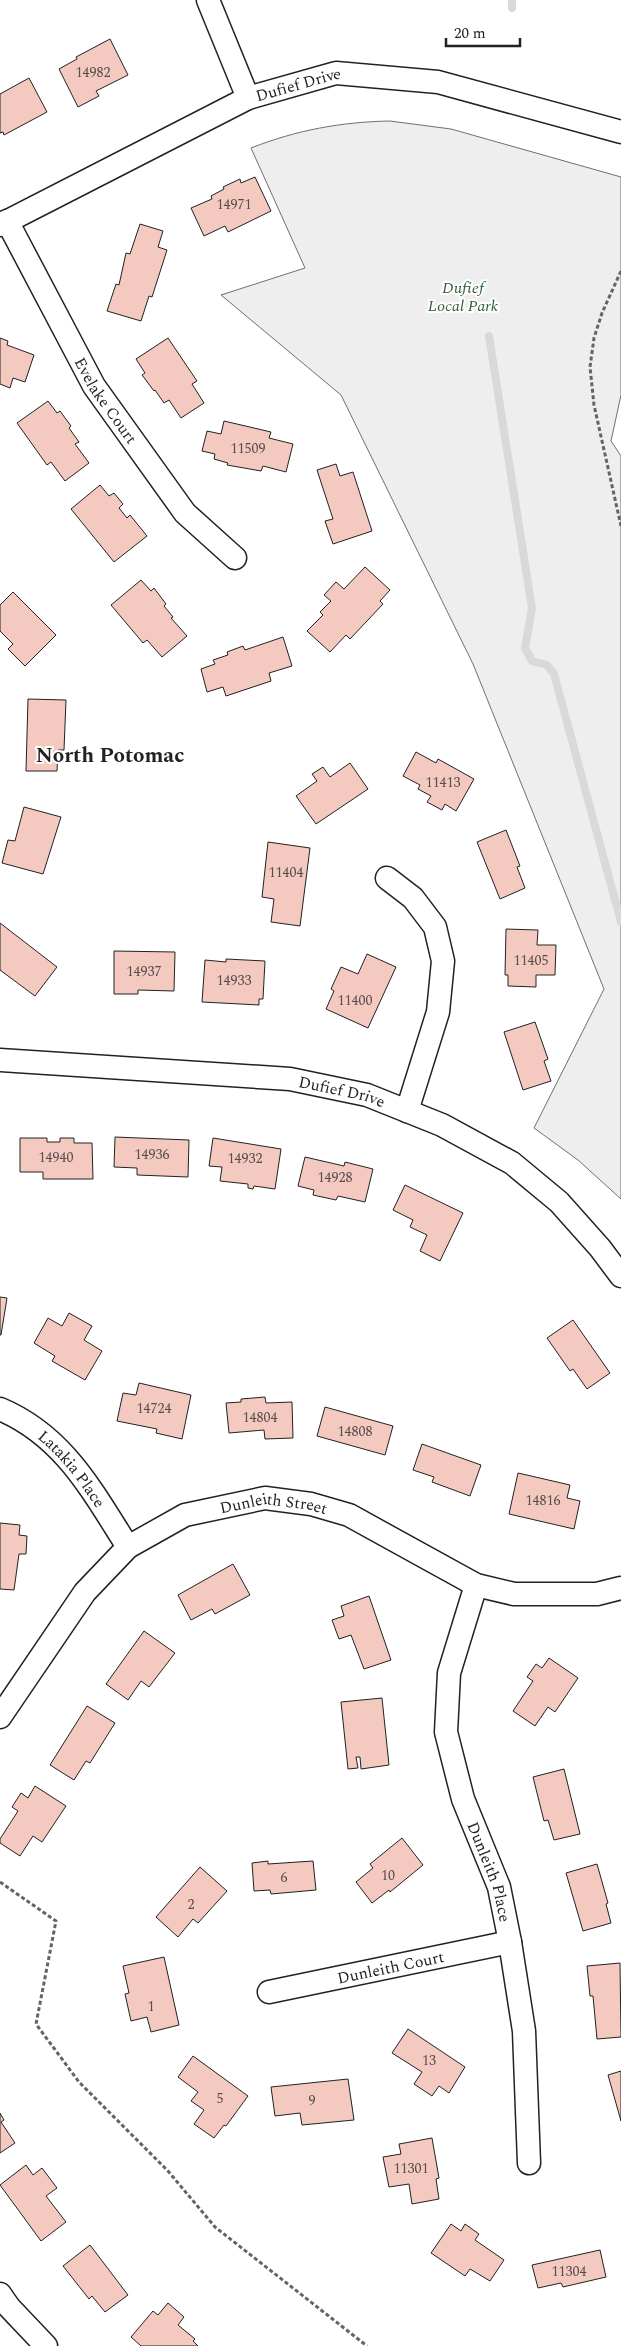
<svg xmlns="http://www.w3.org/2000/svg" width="621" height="2346" viewBox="0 0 621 2346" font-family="Spectral,serif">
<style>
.green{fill:#eee;stroke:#6f6f6f}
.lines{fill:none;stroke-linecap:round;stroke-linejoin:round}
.stream{stroke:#d9d9d9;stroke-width:8}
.building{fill:#f3c9c0;stroke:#222}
.street-casing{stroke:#222;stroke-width:25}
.path{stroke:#646464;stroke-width:3;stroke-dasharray:4 2.5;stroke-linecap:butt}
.street{stroke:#fff;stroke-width:22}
.labels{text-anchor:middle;stroke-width:4;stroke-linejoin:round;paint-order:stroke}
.number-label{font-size:14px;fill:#564c4a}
.street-label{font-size:16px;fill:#222;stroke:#fff}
.park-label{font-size:16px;font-style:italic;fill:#2f5e38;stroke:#fff}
.district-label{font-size:21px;font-weight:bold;fill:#222;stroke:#fff}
</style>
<rect width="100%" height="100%" fill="#fff"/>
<!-- green -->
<path class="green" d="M390,121l61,8 170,48v218l-10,46 10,15v743l-43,-39 -44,-32 70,-139 -131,-325 -132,-269 -120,-100 84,-27 -54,-120c46,-18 90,-26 139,-27z"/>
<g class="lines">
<!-- stream -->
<g class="stream">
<path d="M512,8v-8"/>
<path d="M489,336l43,272 -7,40 7,13 15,4 7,9 67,248"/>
</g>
</g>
<!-- building -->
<g class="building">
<path d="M110,39l18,36 -32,16 3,5 -21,11 -19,-38 18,-10 -1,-2z"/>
<path d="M29,78l18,34 -43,23 -1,-3 -3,1v-39z"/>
<path d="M255,177l16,34 -43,21 -3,-6 -21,10 -13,-28 21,-9 -1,-3 13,-7 -1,-2 17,-8 1,4z"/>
<path d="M140,224l23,7 -5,16 9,3 -15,47 -3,-1 -8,25 -34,-10 9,-27 3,1 7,-32 4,1z"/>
<path d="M0,338l8,3 -1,4 27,10 -9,27 -12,-4 -3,10 -10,-4z"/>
<path d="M168,338l29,43 -5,3 12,19 -23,15 -12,-18 -5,3 -9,-13 -1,1 -12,-16 3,-2 -9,-14z"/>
<path d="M48,401l9,12 3,-2 11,15 -2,2 10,14 -4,2 14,19 -24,18 -14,-19 -4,3 -30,-42z"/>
<path d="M224,421l47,11 -2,6 24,6 -7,28 -23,-6 -2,5 -34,-6 1,-2 -14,-4 1,-5 -13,-3 5,-20 14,3z"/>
<path d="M336,464l4,12 13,-4 19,59 -39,13 -8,-23 8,-2 -16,-49z"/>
<path d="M100,485l9,11 5,-3 9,11 -4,4 8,10 3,-3 17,21 -33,26 -43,-53z"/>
<path d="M365,567l25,23 -10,11 3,3 -33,35 -4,-4 -16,17 -23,-21 16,-16 -3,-3 11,-11 -7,-6 12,-13 8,7z"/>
<path d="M141,580l10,11 3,-3 12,16 -2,2 9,11 -2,1 16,18 -25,21 -15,-17 -4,3 -32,-38z"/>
<path d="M13,592l43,43 -31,31 -17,-17 5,-5 -13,-13v-26z"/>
<path d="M283,637l9,29 -23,7 2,8 -45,15 -3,-9 -16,5 -6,-23 14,-5 -2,-4 15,-5 -1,-3 16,-6 2,4z"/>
<path d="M28,699l38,1 -2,50h-6l-1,21h-31z"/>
<path d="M416,752l20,11 2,-4 36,20 -18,32 -11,-7 -3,6 -15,-8 4,-6 -13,-7 2,-4 -17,-9z"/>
<path d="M350,763l18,26 -52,35 -20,-28 21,-15 -5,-7 11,-7 7,10z"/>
<path d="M24,807l37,10 -18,57 -41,-11 6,-23 7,1z"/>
<path d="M506,830l14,36 -3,1 8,21 -25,11 -23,-57z"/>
<path d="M268,842l42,6 -10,78 -29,-4 3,-23 -12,-2z"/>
<path d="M0,923l57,44 -22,29 -35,-26z"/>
<path d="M506,929l32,1 -1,15h19l-1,30h-19v12l-28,-1v-11h-3z"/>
<path d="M114,951l61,1 -1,39 -36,-1v4h-24z"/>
<path d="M367,954l29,13 -28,61 -42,-19 8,-18 -3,-2 10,-22 17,7z"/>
<path d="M226,959l39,2 -2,38h-4v6l-57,-3 3,-42 21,2z"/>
<path d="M535,1022l13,37 -4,2 7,20 -28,9 -19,-58z"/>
<path d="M115,1137l74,3 -1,37 -51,-2v-7l-23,-1z"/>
<path d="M20,1138h27v4h13v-4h14v5h18l1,36h-50v-7h-23z"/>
<path d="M213,1138l68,11 -6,40 -21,-3 -1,3 -5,-1v-4l-28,-3 2,-14 -13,-1z"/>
<path d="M305,1157l39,9 1,-4 28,7 -8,33 -27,-6 -2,4 -23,-5 1,-5 -16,-4z"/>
<path d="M405,1185l58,28 -23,48 -20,-10 7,-16 -17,-8 3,-7 -20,-10z"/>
<path d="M0,1297l7,1 -6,37h-1z"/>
<path d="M69,1313l23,13 -8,14 18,11 -17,29 -33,-19 3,-5 -21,-13 14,-25 14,8z"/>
<path d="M573,1320l37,53 -23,16 -14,-20 -3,2 -23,-33z"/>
<path d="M139,1383l52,12 -9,44 -26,-6 1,-4 -40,-8 6,-28 13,2z"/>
<path d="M265,1397l1,6 26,-1 1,36 -28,1 -1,-9 -35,3 -3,-30 15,-1v-3z"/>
<path d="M325,1407l68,19 -8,29 -68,-19z"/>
<path d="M422,1444l59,21 -11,31 -38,-14 2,-5 -21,-7z"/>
<path d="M518,1473l52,12 -3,13 13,3 -6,28 -65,-15z"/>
<path d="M0,1523l20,2 -1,10 8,1 -1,18h-7l-5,36 -14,-1z"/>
<path d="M233,1564l17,31 -35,19 -3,-5 -21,11 -13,-25z"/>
<path d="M369,1596l22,64 -27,9 -13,-34 -12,4 -7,-19 12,-4 -3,-10z"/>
<path d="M144,1631l31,22 -26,34 -8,-6 -13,19 -22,-16z"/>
<path d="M549,1658l29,20 -23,34 -7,-5 -13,19 -22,-15 20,-30 -6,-4 9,-13 6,4z"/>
<path d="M382,1698l7,67 -28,4 -1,-12h-4l2,11 -10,1 -7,-67z"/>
<path d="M87,1706l28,17 -25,40 -4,-2 -12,19 -24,-15z"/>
<path d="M564,1769l16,65 -26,6 -6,-20 -4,1 -11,-44z"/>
<path d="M35,1786l31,20 -24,36 -9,-6 -13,20 -20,-13v-4l18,-28 -6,-4 9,-14 7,5z"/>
<path d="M402,1838l21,27 -33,27 -1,-2 -17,13 -16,-21 17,-14 -3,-4z"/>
<path d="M268,1861v3l45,-3 3,29 -45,4 -1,-4 -16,1 -2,-28z"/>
<path d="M597,1864l11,39 -2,1 5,19 -28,8 -17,-58z"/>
<path d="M200,1867l27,24 -29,32 -5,-4 -15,18 -22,-20z"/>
<path d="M164,1957l15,68 -28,7 -4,-15 -16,4 -6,-27 4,-1 -6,-27z"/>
<path d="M620,1963l1,74 -24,2 -4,-43h-3l-3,-30z"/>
<path d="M408,2029l57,38 -16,26 -10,-7 -7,10 -18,-12 8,-12 -30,-19z"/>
<path d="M193,2056l55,40 -22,30 -2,-1 -10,13 -20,-14 10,-14 -13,-9 7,-9 -20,-15z"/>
<path d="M621,2071v50l-13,-46z"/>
<path d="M348,2079l6,41 -52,5 -2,-12 -25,3 -4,-29z"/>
<path d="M0,2113l4,7 -3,2 14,21 -15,10z"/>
<path d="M432,2138l7,40 -3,1 3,20 -27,5 -3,-20 -20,3 -6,-30 18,-3 -2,-10z"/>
<path d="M26,2165l7,10 9,-7 15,20 -11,8 20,26 -25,19 -41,-56z"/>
<path d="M451,2224l10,7 4,-7 14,10 -4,6 29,20 -14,21 -20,-12 -5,7 -34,-23z"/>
<path d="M90,2245l38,50 -23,17 -13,-16 -3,3 -26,-33z"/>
<path d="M600,2250l6,27 -43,10 -2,-4 -23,5 -6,-23z"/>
<path d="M168,2303l16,14 -6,8 17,14 -2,2 5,5h-57l-10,-9 22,-26 5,4z"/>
</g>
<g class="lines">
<defs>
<g id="street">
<path d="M208,0l40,98"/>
<path id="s1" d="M7,221l87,165 91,127 50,45"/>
<path id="s2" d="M0,225l248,-127 88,-25 102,9 183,50"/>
<path d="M387,878l26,20 22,29 8,34 -5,51 -31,99"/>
<path id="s3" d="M0,1060l290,19 77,16 75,30 70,38 47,39 41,46 21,28"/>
<path id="s4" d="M0,1409c64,27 92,82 128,138"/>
<path id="s5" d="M476,1585l-27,88 -3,59 17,67 36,88 11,55 14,89 5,132"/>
<path id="s6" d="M0,1717l85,-125 43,-45 57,-32 80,-17 46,6 38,11 127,70 38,9h83l24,-6"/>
<path id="s7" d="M269,1992l241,-50"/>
<path d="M0,2294l9,13 37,39"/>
</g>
</defs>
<!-- street casing -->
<use href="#street" class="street-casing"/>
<!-- path -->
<g class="path">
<path d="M621,271l-19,42 -8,25 -4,29 4,38 27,121"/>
<path d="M0,1882l56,39 -20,103 43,58 89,89 47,56 152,119"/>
</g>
<!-- street -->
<use href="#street" class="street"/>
</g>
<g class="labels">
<!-- number labels -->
<g class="number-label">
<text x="93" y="77">14982</text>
<text x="234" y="209">14971</text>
<text x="248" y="453">11509</text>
<text x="443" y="787">11413</text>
<text x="286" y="877">11404</text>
<text x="531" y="965">11405</text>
<text x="144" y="976">14937</text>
<text x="234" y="985">14933</text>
<text x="355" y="1005">11400</text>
<text x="152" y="1159">14936</text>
<text x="56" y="1162">14940</text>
<text x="245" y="1163">14932</text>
<text x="335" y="1182">14928</text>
<text x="154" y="1413">14724</text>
<text x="260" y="1422">14804</text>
<text x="355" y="1436">14808</text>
<text x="543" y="1505">14816</text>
<text x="388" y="1880">10</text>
<text x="284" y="1882">6</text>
<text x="191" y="1909">2</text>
<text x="151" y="2011">1</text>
<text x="429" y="2065">13</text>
<text x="220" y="2103">5</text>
<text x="312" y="2105">9</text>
<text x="411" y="2173">11301</text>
<text x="569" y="2276">11304</text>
</g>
<!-- street labels -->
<g class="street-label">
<text dy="6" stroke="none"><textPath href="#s2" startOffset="331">Dufief Drive</textPath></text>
<text dy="6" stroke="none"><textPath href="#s1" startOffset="205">Evelake Court</textPath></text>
<text dy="6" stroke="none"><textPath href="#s3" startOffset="344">Dufief Drive</textPath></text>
<text dy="6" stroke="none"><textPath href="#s4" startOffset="95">Latakia Place</textPath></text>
<text dy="6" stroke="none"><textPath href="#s6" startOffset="369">Dunleith Street</textPath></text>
<text dy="6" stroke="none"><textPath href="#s5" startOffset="298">Dunleith Place</textPath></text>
<text dy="6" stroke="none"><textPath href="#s7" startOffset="124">Dunleith Court</textPath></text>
</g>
<!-- park labels -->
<g class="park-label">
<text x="463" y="293">Dufief<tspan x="463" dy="18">Local Park</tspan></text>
</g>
<!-- district labels -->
<g class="district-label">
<text x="110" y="762">North Potomac</text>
</g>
</g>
<!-- scale -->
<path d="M446 38v8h74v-8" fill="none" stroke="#222222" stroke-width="2.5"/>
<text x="454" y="38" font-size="15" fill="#222222" stroke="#ffffff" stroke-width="4" paint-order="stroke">20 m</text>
</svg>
